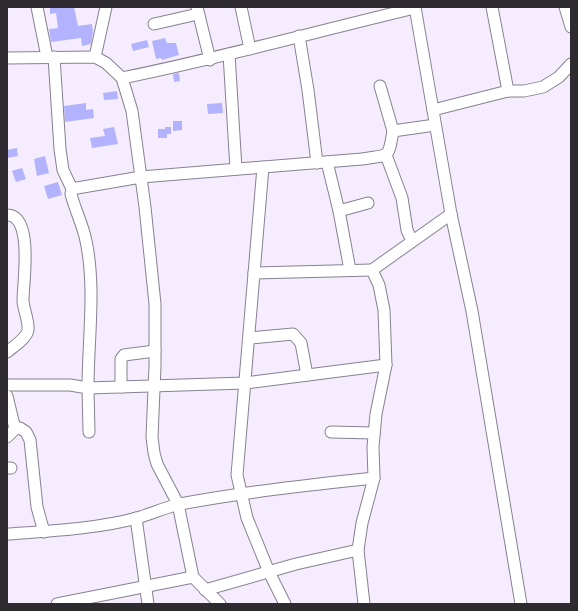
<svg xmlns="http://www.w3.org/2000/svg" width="578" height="611" viewBox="0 0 578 611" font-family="Lora,serif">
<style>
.building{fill:#b2b3fc}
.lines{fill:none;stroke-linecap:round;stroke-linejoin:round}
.minor-casing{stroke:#888090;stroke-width:13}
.minor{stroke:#fff;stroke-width:11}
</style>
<rect width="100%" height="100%" fill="#f5edfe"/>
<!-- building -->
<g class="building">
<path d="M50,7h24l4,19 14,-2 1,8 -2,12 -9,2 -1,-8 -30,4 -2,-13 9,-1 -2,-15 -6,1z"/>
<path d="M165,38l2,5h9l3,12 -17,5 -1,-2 -5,1 -4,-18z"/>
<path d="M147,40l2,7 -16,4 -2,-7z"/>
<path d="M179,73l1,8 -6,1 -1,-8z"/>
<path d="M117,91l1,8 -14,1 -1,-7z"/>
<path d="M86,103v7l7,-1 1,9 -29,4 -1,-16z"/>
<path d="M222,103l1,10 -15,1 -1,-10z"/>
<path d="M173,121h9v9l-9,1z"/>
<path d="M114,127l4,17 -26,4 -2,-10 15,-2 -2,-7z"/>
<path d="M165,127h6v7h-4v4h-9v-9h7z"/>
<path d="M17,148l1,8 -11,2v-8z"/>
<path d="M45,156l4,17 -12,3 -3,-17z"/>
<path d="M22,168l4,11 -10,3 -4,-11z"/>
<path d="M58,182l4,13 -14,4 -4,-13z"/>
</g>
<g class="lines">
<defs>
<g id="minor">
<path d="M37,7l10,50"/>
<path d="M197,7l13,53"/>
<path d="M241,7l9,42"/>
<path d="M415,7l36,207 21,97 49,293"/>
<path d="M492,7l16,84"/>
<path d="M565,7l6,20"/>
<path d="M154,24l44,-10"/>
<path d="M299,36l9,54 9,73"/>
<path d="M229,54l7,115"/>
<path d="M54,57l6,92 3,21 9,19"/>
<path d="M95,57l11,-50"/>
<path d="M7,58l88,-1 11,6 16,15 10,33 13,96 10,97v62l-3,71 2,16 3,11 21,40 15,73 27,27"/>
<path d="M122,78c99,-20 196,-47 293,-70"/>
<path d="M380,86l13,45"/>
<path d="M433,110l75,-19h16l19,-4 16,-10 12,-13"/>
<path d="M386,155l16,43 5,32 5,11"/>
<path d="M327,162l12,49 29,-8"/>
<path d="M263,167l-26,308 10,43 22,54 16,32"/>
<path d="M339,211l11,59"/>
<path d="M7,215c27,0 16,68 16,85 0,9 6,20 5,30 -1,8 -15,17 -21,22"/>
<path d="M254,273l118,-3"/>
<path d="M250,338l43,-4 8,9 6,32"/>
<path d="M386,365l-141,18 -157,5c0,-48 8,-100 -2,-147 -3,-16 -11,-31 -15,-47l1,-5 5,-1 64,-11 221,-18c28,-5 26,1 31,-28l42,-6"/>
<path d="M7,385h63l18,3 1,44"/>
<path d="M121,387v-28l3,-4 31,-4"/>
<path d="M7,396l8,33 -8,8"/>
<path d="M15,429l5,-1 6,4 4,8 7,67 7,25"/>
<path d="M331,432l43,1"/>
<path d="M7,468h4"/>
<path d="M136,518l12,86"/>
<path d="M7,534c42,-3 89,-5 130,-16 14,-4 29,-11 43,-14 64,-12 129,-19 194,-26"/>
<path d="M205,590l91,-26 62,-14"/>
<path d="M57,604l136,-27"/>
<path d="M364,604l-6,-54 4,-27 12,-45 -1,-31 3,-33 10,-49 -2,-55 -5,-25 -7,-15 79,-56"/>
</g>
</defs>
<!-- minor casing -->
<use href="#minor" class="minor-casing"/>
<!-- minor -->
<use href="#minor" class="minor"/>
</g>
<!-- border -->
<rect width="578" height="611" fill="none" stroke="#2d2a30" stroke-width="16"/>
</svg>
